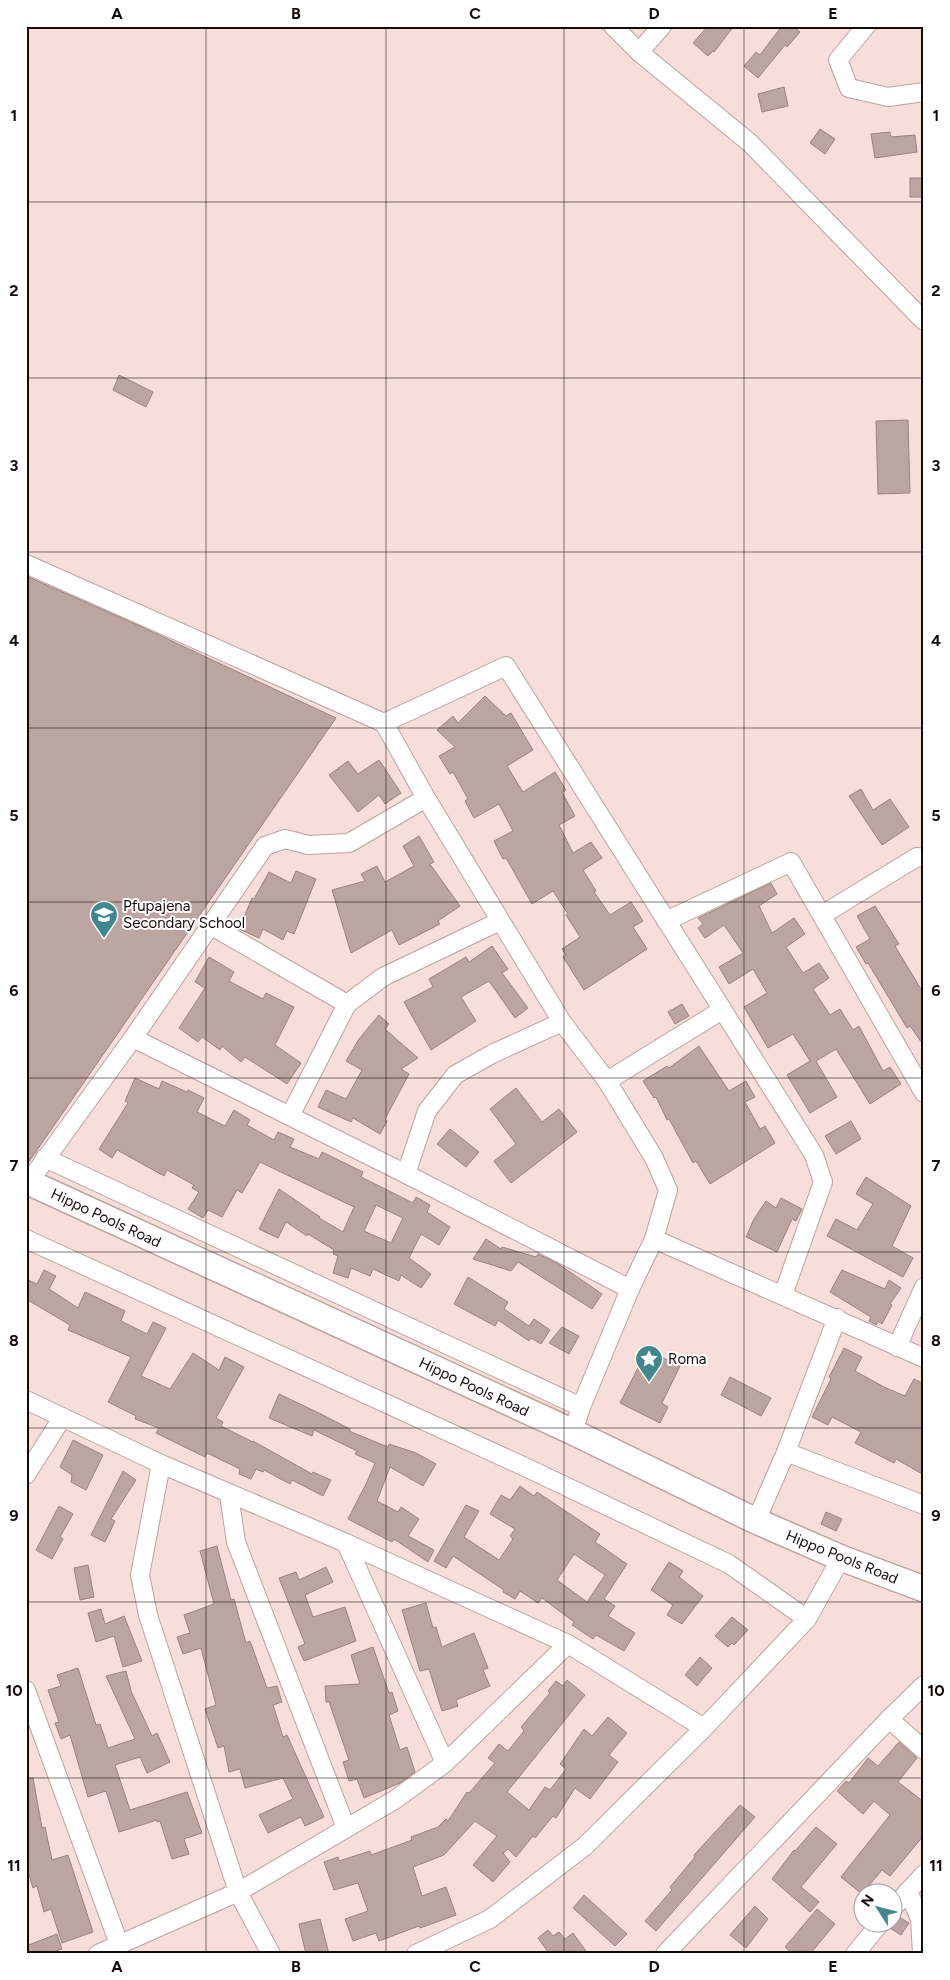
<svg xmlns="http://www.w3.org/2000/svg" width="950" height="1980" viewBox="0 0 950 1980" font-family="Figtree,sans-serif">
<style>
.building{fill:#bca4a1;stroke:#9b8381;fill-rule:evenodd}
.lines{fill:none;stroke-linecap:round;stroke-linejoin:round}
.street-casing{stroke:#bba3a0;stroke-width:20}
.secondary-casing{stroke:#bba3a0;stroke-width:28}
.street{stroke:#fff;stroke-width:18}
.secondary{stroke:#fff;stroke-width:25}
.grid{fill:none;stroke:#130b0a;stroke-width:1;stroke-opacity:0.55}
.labels{text-anchor:middle;stroke-width:4;stroke-linejoin:round;paint-order:stroke}
.poi-label{font-size:15px;fill:#130b0a;stroke:#fff;text-anchor:start}
.street-label{font-size:15px;fill:#130b0a;stroke:#fff}
.neatline{fill:none;stroke:#130b0a;stroke-width:2}
.grid-label{font-size:16px;text-anchor:middle;font-weight:bold;fill:#130b0a}
</style>
<rect width="100%" height="100%" fill="#f7dedb"/>
<!-- building -->
<g class="building">
<path d="M708,26h26l-20,26 -1,-1 -5,5 -15,-13z"/>
<path d="M782,26h11l7,6 -13,15 -2,-2 -27,33 -14,-12 12,-14 4,3z"/>
<path d="M784,87l4,19 -26,6 -4,-18z"/>
<path d="M820,129l15,10 -10,15 -15,-11z"/>
<path d="M890,132l1,5 24,-2 2,17 -42,6 -4,-24z"/>
<rect x="910" y="178" width="14" height="19"/>
<path d="M119,375l34,17 -7,15 -33,-17z"/>
<path d="M908,420l2,73 -32,1 -2,-73z"/>
<path d="M26,576l116,51 194,91 -310,448z"/>
<path d="M485,696l21,20 5,-3 22,37 -26,16 16,26 32,-20 11,18 -4,2 13,24 -16,9 14,28 18,-11 11,16 -19,12 13,21 -2,1 16,23 21,-13 12,19 -10,6 14,22 -63,41 -21,-33 3,-2 -4,-6 18,-12 -14,-22 2,-1 -15,-23 -21,13 -26,-46 -3,1 -9,-18 19,-10 -14,-27 -25,14 -9,-17 3,-2 -15,-27 -3,2 -11,-18 16,-9 -18,-17 16,-14 5,7z"/>
<path d="M379,760l22,33 -16,11 -6,-9 -21,17 -29,-37 19,-14 10,13z"/>
<path d="M861,789l12,21 17,-11 19,28 -27,18 -33,-49z"/>
<path d="M419,836l15,26 -4,2 30,42 -22,15 2,3 -41,21 -7,-15 -41,23 -19,-63 33,-9 -4,-7 16,-8 8,16 29,-16 -11,-20z"/>
<path d="M296,871l20,8 -22,55 -7,-3 -4,9 -20,-11 -4,9 -20,-9 13,-31 2,1 15,-27 22,11z"/>
<path d="M771,883l6,11 -18,12 13,27 22,-15 11,16 -19,13 17,26 16,-10 10,15 -16,11 17,26 10,-6 13,21 6,-4 24,45 7,-4 11,17 -31,20 -34,-55 -20,12 21,36 -27,16 -23,-38 23,-14 -17,-27 -25,14 -24,-41 23,-14 -14,-24 -24,15 -10,-17 24,-14 -19,-28 -19,13 -7,-10 5,-4 -5,-6z"/>
<path d="M875,906l24,38 -4,2 29,48v52l-14,-20 -3,2 -39,-65 -2,1 -10,-17 14,-8 -13,-23z"/>
<path d="M492,946l16,23 -6,4 26,35 -13,10 -26,-37 -28,16 15,24 -45,29 -27,-48 29,-15 -4,-8 37,-22 3,5z"/>
<path d="M209,957l25,15 -5,9 34,18 3,-6 28,14 -19,38 26,18 -14,21 -42,-27 -4,5 -19,-16 -2,4 -18,-13 -4,5 -19,-14 26,-40 -10,-6z"/>
<path d="M682,1004l7,12 -14,8 -7,-12z"/>
<path d="M379,1015l10,9 -4,5 33,29 -17,11 8,5 -24,45 2,2 -7,13 -27,-16 -2,4 -33,-15 8,-17 20,9 16,-29 -16,-9 13,-22z"/>
<path d="M699,1046l30,45 17,-10 9,16 -10,5 15,27 5,-3 10,17 -65,41 -14,-23 -3,2 -24,-44 -2,1 -11,-23 -2,1 -11,-17 24,-15 2,2z"/>
<path d="M135,1078l24,11 3,-8 25,11 1,-2 16,8 -7,14 28,14 9,-16 16,10 -3,5 27,15 4,-8 16,7 -4,8 29,12 3,-7 41,20 -2,5 52,26 3,-6 14,8 -3,7 23,15 -11,18 -18,-11 -12,24 22,16 -10,14 -20,-13 -2,6 -26,-12 -3,7 -19,-8 -3,10 -15,-5 5,-17 -5,-2 1,-4 -26,-16 -1,2 -21,-14 -8,16 -19,-9 20,-40 41,28 -1,1 24,14 11,-25 -94,-45 -18,31 -5,-3 -15,27 -14,-7 -5,8 -15,-9 11,-17 -7,-4 2,-3 -27,-15 -3,6 -47,-26 -5,8 -13,-9 29,-46 -3,-2zM376,1205l27,13 -12,25 -27,-12z"/>
<path d="M516,1088l26,34 17,-13 18,23 -66,51 -17,-22 22,-17 -26,-35z"/>
<path d="M851,1121l10,18 -25,15 -11,-18z"/>
<path d="M450,1129l29,23 -13,15 -29,-23z"/>
<path d="M866,1177l45,29 -19,40 21,12 -10,19 -76,-41 9,-17 21,11 16,-26 -17,-10z"/>
<path d="M781,1198l21,11 -6,12 -4,-2 -15,33 -31,-15 8,-18 12,-18 10,7z"/>
<path d="M486,1239l15,10 1,-2 34,10 2,-3 19,9 45,31 -10,15 -74,-47 -7,9 -38,-12z"/>
<path d="M44,1270l12,6 -7,13 29,19 7,-16 40,19 -4,10 26,13 6,-12 13,6 -25,48 29,13 23,-36 26,17 6,-13 19,10 -28,51 7,4 -2,4 32,16v-1l59,33 1,-2 18,8 -8,16 -31,-16 -2,4 -26,-14 -1,2 -7,-3 -5,10 -12,-5 1,-5 -33,-16 -2,4 -49,-24 3,-5 -24,-9 1,-3 -28,-14 23,-45 -63,-27 2,-5 -44,-26v-20l11,5z"/>
<path d="M842,1270l43,19 4,-9 12,8 -11,16 2,1 -10,19 -4,-3 -2,4 -7,-4 2,-4 -41,-25z"/>
<path d="M468,1277l40,25 -4,7 25,17 5,-7 16,11 -9,14 -10,-6 -2,3 -31,-21 -3,6 -41,-22z"/>
<path d="M562,1327l17,9 -10,18 -20,-11z"/>
<path d="M844,1348l18,9 -7,14 29,16 21,9 9,-17 10,5v91l-28,-16 -2,4 -39,-20 6,-11 -29,-15 -4,8 -16,-8 19,-38 -2,-2z"/>
<path d="M647,1350l33,16 -18,37 6,4 -8,16 -40,-20z"/>
<path d="M730,1377l41,21 -10,18 -40,-21z"/>
<path d="M279,1394l42,20 29,15 -1,2 39,16 1,-3 27,9 20,11 -13,22 -33,-19 -13,34 21,11 3,-5 18,12 -11,17 26,14 -6,12 -34,-23 -2,3 -44,-23 19,-37 8,-19 -20,-9 2,-3 -43,-21 -2,6 -43,-18z"/>
<path d="M73,1440l30,15 -17,35 -15,-8 1,-7 -12,-8z"/>
<path d="M123,1471l13,9 -25,39 4,2 -10,21 -14,-7z"/>
<path d="M520,1486l14,10 3,-4 63,42 -5,8 32,22 -23,35 11,7 -7,10 27,17 -11,18 -28,-16 -3,4 -21,-14 2,-3 -32,-24 -4,5 -18,-12 -5,8 -12,-7 1,-2 -51,-34 -7,12 -12,-7 32,-56 13,6 -15,26 35,23 14,-21 -3,-3 5,-7 -25,-15 11,-19 9,5zM574,1554l31,21 -18,27 -30,-22z"/>
<path d="M59,1506l14,8 -13,23 3,2 -11,20 -16,-9z"/>
<path d="M826,1512l16,7 -6,12 -15,-7z"/>
<path d="M217,1546l14,54 3,-1 12,44 4,-2 17,47 10,-2 5,16 -9,3 10,32 4,-2 37,82 -19,9 -4,-9 -33,16 -9,-18 34,-16 -10,-21 -38,10 -5,-19 -11,3 -5,-26 -6,2 -13,-39 11,-4 -15,-57 -18,6 -6,-17 13,-4 -6,-18 30,-11 -14,-53z"/>
<path d="M669,1562l14,9 -4,6 24,19 -21,28 -15,-9 6,-10 -22,-15z"/>
<path d="M88,1565l6,32 -14,3 -6,-32z"/>
<path d="M326,1567l7,15 -28,13 8,22 32,-10 11,34 -52,20 -6,-14 7,-3 -26,-66 17,-6 3,8z"/>
<path d="M426,1603l7,25 3,-1 6,20 32,-14 14,35 -5,2 7,16 -34,14 2,6 -16,5 -13,-42 -9,2 -18,-61z"/>
<path d="M101,1609l4,15 19,-8 18,45 -19,6 -9,-31 -18,6 -8,-29z"/>
<path d="M732,1617l16,13 -14,15 -2,-2 -4,4 -13,-11z"/>
<path d="M373,1647l16,46 3,-1 6,19 -9,4 11,35 7,-3 8,25 -15,11 -36,15 -7,-19 -8,2 -6,-19 6,-2 -20,-58h-3l-1,-16 35,-2 -9,-29z"/>
<path d="M700,1657l12,11 -15,18 -12,-11z"/>
<path d="M78,1668l18,57 4,-1 8,24 27,-9 -29,-63 20,-5 5,20 21,45 5,-3 13,29 -23,11 -7,-16 -25,8 15,45 57,-18 15,41 -18,6 5,15 -17,5 -12,-38 -3,1v-2l-38,12 -13,-41 -18,6 -18,-62 -9,4 -6,-16 4,-1 -11,-32 13,-4 -4,-11z"/>
<path d="M567,1680l18,15 -78,97 22,18 16,-23 5,3 16,-21 -6,-5 24,-35 8,7 16,-19 19,16 -18,22 9,7 -28,37 -15,-11 -19,30 -3,-2 -18,22 -2,-2 -17,21 -8,-8 -5,4 7,9 -17,20 -20,-17 24,-29 -22,-15 -31,34 -31,12 9,29 24,-9 10,28 -36,13 -1,-2 -40,15 -3,-8 -23,8 -8,-22 23,-8 -10,-28 -24,7 -10,-28 14,-5 1,4 31,-10 1,4 41,-15 -1,-3 27,-10 8,-8 2,2 19,-29 2,1 26,-30 -7,-5 11,-14 9,7 16,-20 -3,-4 29,-34 -2,-2 8,-10 7,5z"/>
<path d="M899,1742l18,16 -19,24 26,20v33l-34,41 -8,-6 -20,24 -21,-17 49,-62 -16,-14 -11,13 -26,-23 9,-10 3,2 19,-25 10,8z"/>
<path d="M26,1778h7l9,50 3,-1 7,33 16,-5 25,77 -31,11 -11,-34 -7,3 -7,-26 -4,2 -7,-23z"/>
<path d="M740,1805l15,12 -99,114 -11,-10 27,-31 -2,-3 25,-30 -1,-2z"/>
<path d="M816,1827l21,17 -36,43 18,15 -9,10 -38,-33 22,-29 1,1z"/>
<path d="M584,1895l43,39 -12,12 -42,-38z"/>
<path d="M755,1906l13,13 -22,29 -16,-13z"/>
<path d="M817,1909l18,15 -25,30h-17l-8,-7z"/>
<path d="M899,1917l10,6 -8,12 -11,-7 2,-9z"/>
<path d="M320,1919l9,35h-23l-7,-30z"/>
<path d="M548,1930l5,6 6,-4 6,7 8,-6 15,21h-43l3,-2 -10,-14z"/>
<path d="M57,1934l5,15 -16,5h-20v-8z"/>
</g>
<g class="lines">
<defs>
<g id="street">
<path d="M613,26l26,26 111,91 174,178"/>
<path d="M866,26l-28,34 11,28 39,9 36,-5"/>
<path d="M639,52l23,-26"/>
<path d="M26,564l358,159 42,75 136,224 45,59 47,77 14,32 -14,49 -24,50 -49,118 -8,25"/>
<path d="M384,723l122,-57 308,489 9,27 -40,113"/>
<path d="M822,915l95,-58 7,1"/>
<path d="M666,921l125,-59 133,231"/>
<path d="M210,925l137,79 36,-27 117,-56"/>
<path d="M133,1038l273,136 224,115"/>
<path d="M607,1081l115,-71"/>
<path d="M290,1116l57,-112"/>
<path d="M45,1158l536,249"/>
<path d="M406,1174l21,-63 28,-36 37,-21 70,-32"/>
<path d="M26,1186l107,-148 132,-192 20,-7 23,6 41,-2 77,-45"/>
<path d="M26,1239l497,227 206,98 78,55"/>
<path d="M654,1239l270,119"/>
<path d="M897,1347l27,-60"/>
<path d="M26,1400l135,64 185,79 222,101 136,84"/>
<path d="M786,1452l138,53"/>
<path d="M161,1464l-21,111 8,40 90,277 33,62"/>
<path d="M26,1475l36,-57"/>
<path d="M229,1495l7,47 110,286"/>
<path d="M756,1521l30,-69 51,-134"/>
<path d="M346,1543l99,220"/>
<path d="M26,1690l93,254"/>
<path d="M889,1719l35,31"/>
<path d="M908,1891l12,28 2,35"/>
<path d="M892,1909l32,-35"/>
<path d="M98,1954l140,-62 158,-93 49,-36 123,-119"/>
<path d="M416,1954l74,-35 95,-73 119,-118 103,-109 34,-61"/>
<path d="M665,1954l224,-235 35,-34"/>
<path d="M855,1954l26,-32"/>
</g>
<path id="secondary" d="M26,1181l547,251 183,89 85,37 83,31"/>
</defs>
<!-- street casing -->
<use href="#street" class="street-casing"/>
<!-- secondary casing -->
<use href="#secondary" class="secondary-casing"/>
<!-- street -->
<use href="#street" class="street"/>
<!-- secondary -->
<use href="#secondary" class="secondary"/>
</g>
<!-- grid -->
<path class="grid" d="M206,26v1928M386,26v1928M564,26v1928M744,26v1928M26,202h898M26,378h898M26,552h898M26,728h898M26,902h898M26,1078h898M26,1252h898M26,1428h898M26,1602h898M26,1778h898"/>
<!-- icons -->
<defs>
<symbol id="school-pin" viewBox="-11 -11 22 30"><path d="M0 17L-7.5 6A9.5 9.5 0 1 1 7.5 6Z" fill="#40888d" stroke="#fff"/><path d="M0-5L7-2L0 1L-7-2ZM-4 1L0 2.5L4 1V4Q0 6-4 4Z" fill="#fff"/></symbol>
<symbol id="sight-pin" viewBox="-11 -11 22 30"><path d="M0 17L-7.5 6A9.5 9.5 0 1 1 7.5 6Z" fill="#40888d" stroke="#fff"/><path d="M0-6L1.8-2.2L6-1.7L2.9 1.2L3.7 5.4L0 3.3L-3.7 5.4L-2.9 1.2L-6-1.7L-1.8-2.2Z" fill="#fff"/></symbol>
</defs>
<g fill-rule="evenodd">
<use href="#school-pin" x="88" y="899" width="32" height="43"/>
<use href="#sight-pin" x="633" y="1343" width="32" height="43"/>
</g>
<g class="labels">
<!-- poi labels -->
<g class="poi-label">
<text x="123" y="911">Pfupajena<tspan x="123" dy="17">Secondary School</tspan></text>
<text x="668" y="1364">Roma</text>
</g>
<!-- street labels -->
<g class="street-label">
<text transform="translate(106 1218) rotate(25)" y="5">Hippo Pools Road</text>
<text transform="translate(474 1387) rotate(25)" y="5">Hippo Pools Road</text>
<text transform="translate(842 1557) rotate(22)" y="5">Hippo Pools Road</text>
</g>
</g>
<!-- border -->
<rect width="950" height="1980" fill="none" stroke="#ffffff" stroke-width="55"/>
<!-- north arrow -->
<g transform="translate(878 1908) rotate(306)"><circle r="24" fill="#ffffff" stroke="#a19d9d"/>
<path d="M0-4L9 19L0 12L-9 19Z" fill="#40888d"/>
<text y="-8" font-size="14" font-weight="bold" text-anchor="middle" fill="#130b0a">N</text>
</g>
<rect x="28" y="28" width="894" height="1924" class="neatline"/>
<g class="grid-label">
<text x="117" y="19">A</text>
<text x="296" y="19">B</text>
<text x="475" y="19">C</text>
<text x="654" y="19">D</text>
<text x="833" y="19">E</text>
<text x="14" y="121">1</text>
<text x="936" y="121">1</text>
<text x="14" y="296">2</text>
<text x="936" y="296">2</text>
<text x="14" y="471">3</text>
<text x="936" y="471">3</text>
<text x="14" y="646">4</text>
<text x="936" y="646">4</text>
<text x="14" y="821">5</text>
<text x="936" y="821">5</text>
<text x="14" y="996">6</text>
<text x="936" y="996">6</text>
<text x="14" y="1171">7</text>
<text x="936" y="1171">7</text>
<text x="14" y="1346">8</text>
<text x="936" y="1346">8</text>
<text x="14" y="1521">9</text>
<text x="936" y="1521">9</text>
<text x="14" y="1696">10</text>
<text x="936" y="1696">10</text>
<text x="14" y="1871">11</text>
<text x="936" y="1871">11</text>
<text x="117" y="1972">A</text>
<text x="296" y="1972">B</text>
<text x="475" y="1972">C</text>
<text x="654" y="1972">D</text>
<text x="833" y="1972">E</text>
</g>
</svg>
